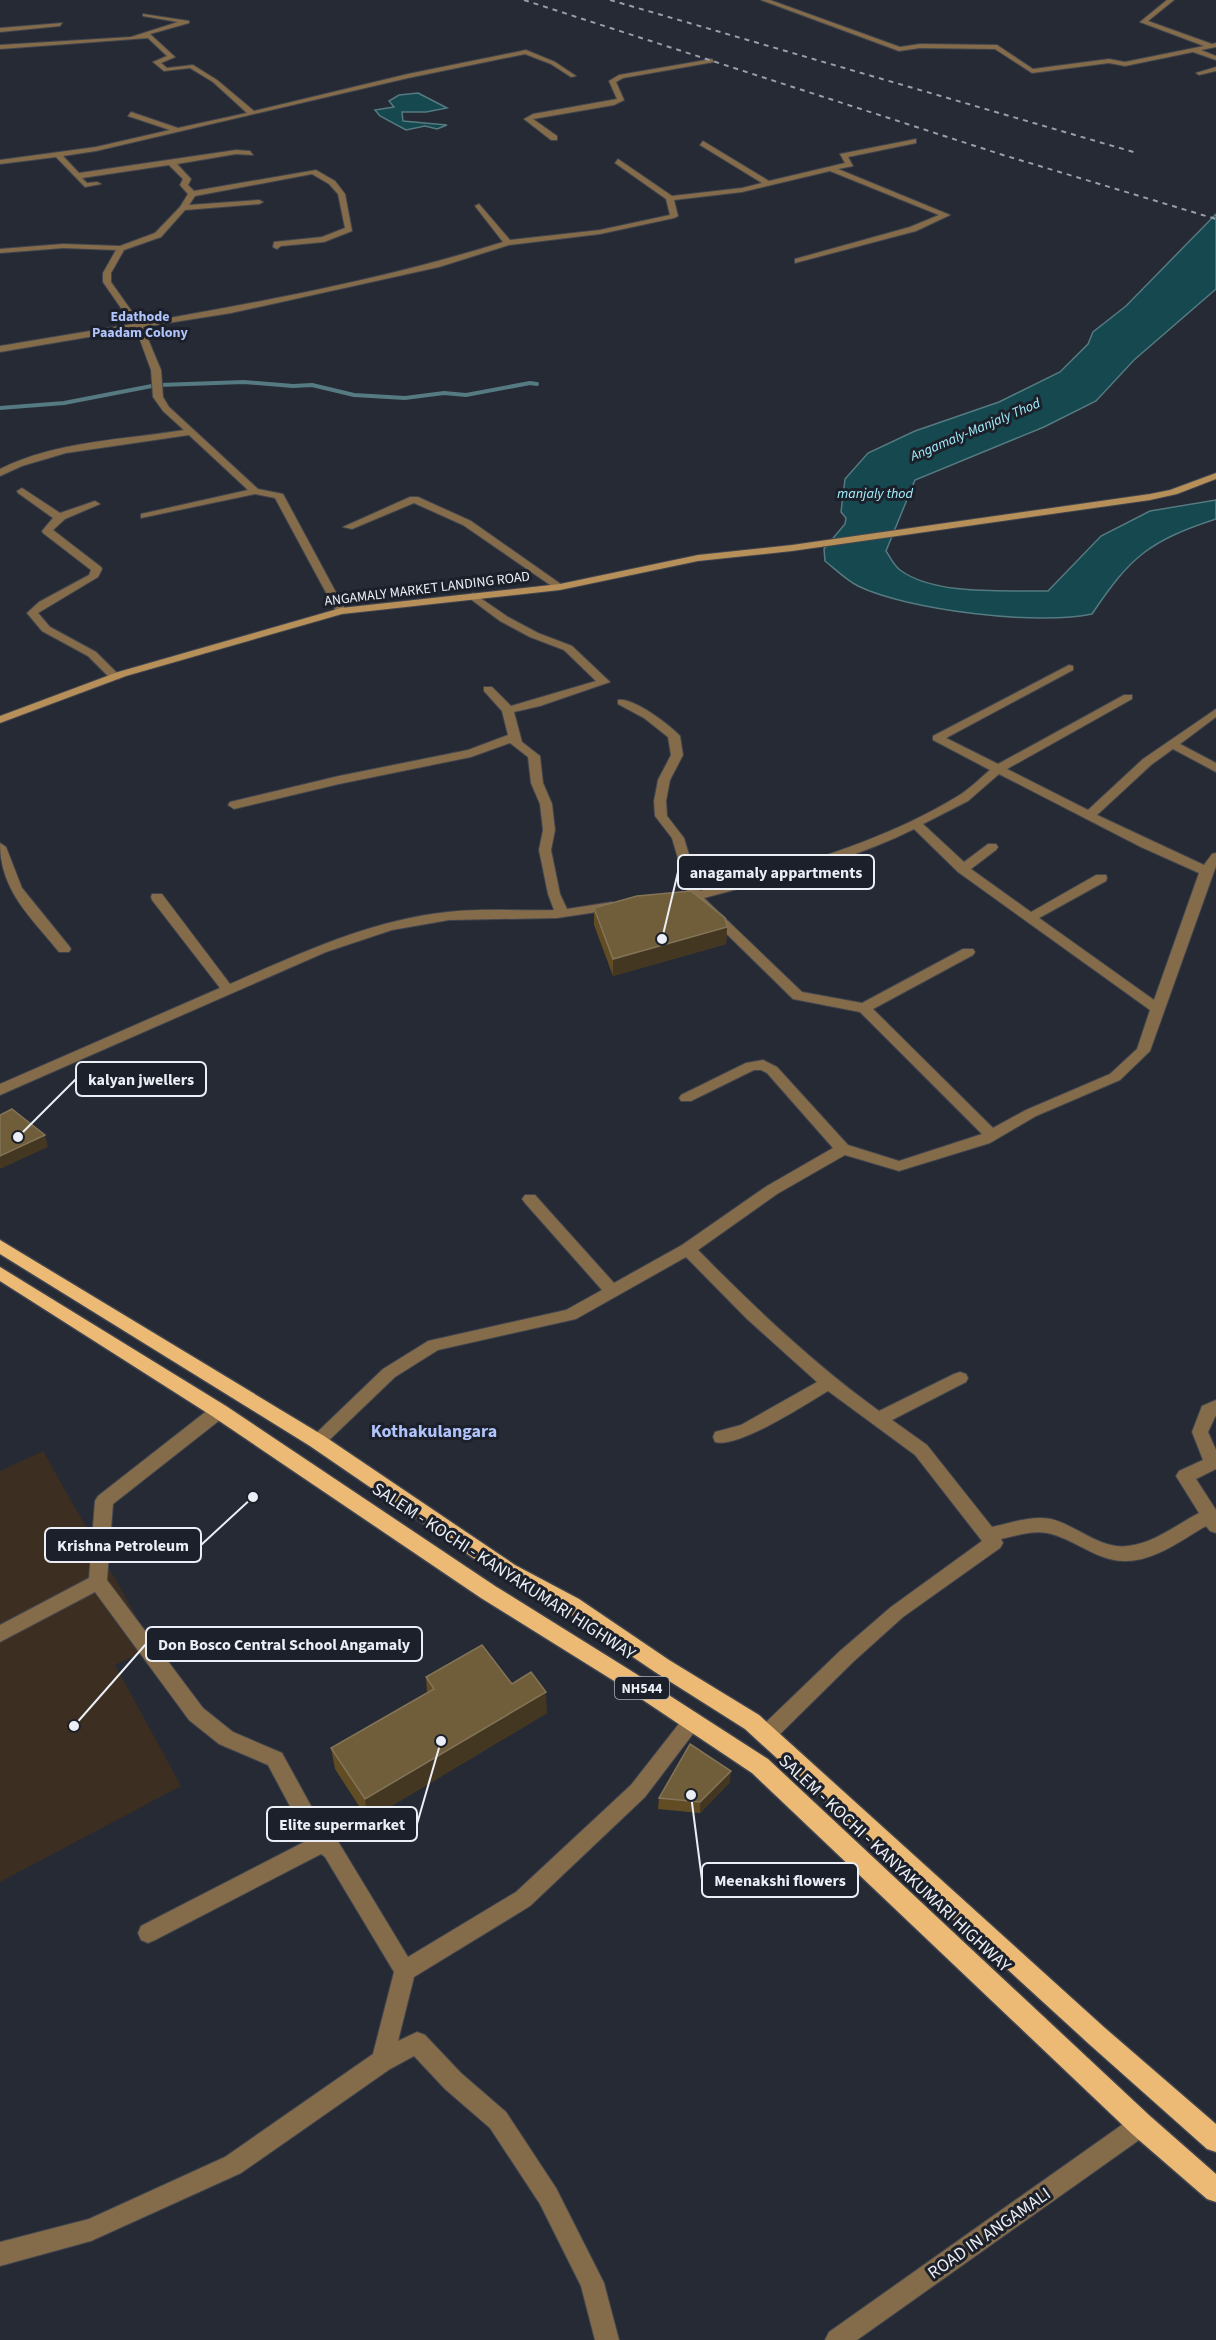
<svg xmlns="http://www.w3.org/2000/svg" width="1216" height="2340" viewBox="0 0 1216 2340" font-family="'Source Sans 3',sans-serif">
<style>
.education{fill:#3c2e21}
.water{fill:#15484f;stroke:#557a81;stroke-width:1.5}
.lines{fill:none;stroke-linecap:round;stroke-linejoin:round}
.stream{stroke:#557a81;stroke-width:4}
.minor-casing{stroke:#41454f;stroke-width:2}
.secondary-casing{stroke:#41454f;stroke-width:2}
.trunk-casing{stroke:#41454f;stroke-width:3}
.minor{fill:#846b4a;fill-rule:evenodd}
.secondary{fill:#b78f59;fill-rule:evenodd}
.trunk{fill:#ecba74;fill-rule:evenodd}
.rail{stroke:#9a9ea6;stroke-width:2;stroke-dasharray:5 5;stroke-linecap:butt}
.wall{fill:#614c24}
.shaded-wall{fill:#433721}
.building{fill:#705e3a;stroke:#837458;stroke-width:1.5}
.labels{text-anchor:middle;stroke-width:6;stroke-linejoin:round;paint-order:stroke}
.far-neighbourhood-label{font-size:14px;font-weight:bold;fill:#b0c4fb;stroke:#1c202a}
.far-water-label{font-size:14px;font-style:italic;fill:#a3f0fd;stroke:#1c202a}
.far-street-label{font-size:14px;fill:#ebeef5;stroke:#1c202a}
.shield{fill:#1c202a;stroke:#adb0b8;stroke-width:1.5}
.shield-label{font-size:14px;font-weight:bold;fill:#ebeef5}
.quarter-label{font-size:18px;font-weight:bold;fill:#b0c4fb;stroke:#1c202a}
.near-street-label{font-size:18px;fill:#ebeef5;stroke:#1c202a}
.leader{fill:none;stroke:#ebeef5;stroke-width:2}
.callout-dot{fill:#ebeef5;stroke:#1c202a;stroke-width:2}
.callout{fill:#1c202a;stroke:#ebeef5;stroke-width:2}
.callout-label{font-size:16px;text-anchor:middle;font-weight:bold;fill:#ebeef5}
</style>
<rect width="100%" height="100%" fill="#252a34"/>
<!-- education -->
<path class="education" d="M43,1451l110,195 -38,19 66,121 -181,96v-411z"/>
<!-- water -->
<g class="water">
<path d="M418,93l29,15 -21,4h-24l1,9 44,4 -10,4 -12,-3 -19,4 -26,-14 -5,-6 19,-3 -5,-6 10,-6z"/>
<path d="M1216,214v75l-82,71 -38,41 -52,26 -129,53 -29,71c4,6 8,15 14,19 35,26 105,20 148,21l53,-55 49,-25 66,-11v19c-67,22 -85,37 -124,95 -53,12 -185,-4 -234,-28 -12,-6 -23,-17 -33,-25l-1,-12 21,-25 1,-6 -5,-6 4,-33 23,-26 47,-22 84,-29 61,-30 28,-28 5,-12 33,-26z"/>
</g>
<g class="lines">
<!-- stream -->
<g class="stream">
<path d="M159,385l85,-3 49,4 19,-1 42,10 51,3 39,-5 22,2 64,-12 7,1"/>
<path d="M0,408l64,-5 93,-18"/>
</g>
<defs>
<g id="minor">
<path d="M761,0h9l130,47 20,-3 77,1 36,24 76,-10 16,3 79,-16 -64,-24 27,-22h7l-26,21 64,23 4,-1v4l-15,3 15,6v4l-23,-8 -68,14 -16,-3 -77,10 -37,-24 -75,-1 -21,3z"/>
<path d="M143,14l46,7v2l-39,11 25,23 -14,6 6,5 26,-3 24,15 37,31 154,-37 118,-24 29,12 21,14 -5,1 -20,-13 -26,-10 -117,24 -312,73 -33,5 16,17 157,-23 14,1 3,4 -17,-1 -59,10 14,15 -3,6 6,6 122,-21 19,11 10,13 7,37 -28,11 -43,4 -4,3 -4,-2 1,-5 48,-5 23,-9 -7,-34 -9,-10 -17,-10 -117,22 -6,9 70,-5 4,2 -4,2 -74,6 -24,27 -37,13 -13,23v9l29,41c122,-21 245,-44 363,-81l-28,-36 4,-2 31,36 90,-10 70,-15 -4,-16 -51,-36 3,-4 54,37 70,-8 20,-5 -62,-38 3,-4 66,40 76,-18 -5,-9 76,-15v4l-68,14 5,9 -15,3 112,46 -34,16 -121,32v-4l115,-32 29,-12 -109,-44 -88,21 -68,8 4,16 -4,2 -74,16 -91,11 -70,22 -208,46 -88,14 18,43 2,27 6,10 89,82 25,5 63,117 -1,2h-8l-62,-115 -20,-4 -114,24v-4l107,-24 -59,-55 -123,18 -44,13 -22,10v-7c56,-28 122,-29 184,-39l-21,-19 -10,-14 -2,-27 -15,-41 -136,23v-6l132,-22 -29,-42v-9l13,-23 -53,-2 -63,5v-4l63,-5 57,2 35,-13 25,-26 8,-13 -8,-9 3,-6 -14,-14 -87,13 5,5 10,-1 4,2 -16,3 -29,-30 -56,7v-4l96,-13 74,-17 -42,-14 3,-4 47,16 69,-15 -34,-31 -23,-14 -26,3 -11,-9 14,-6 -19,-18 -148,11v-4l131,-8 47,-15 -35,-6z"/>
<path d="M62,23l-2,3 -60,6v-4z"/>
<path d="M712,59l2,3 -91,16 -7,4 8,18 -10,5 -81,14 24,17v4h-6l-27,-21 9,-5 84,-15 -8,-18 10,-6z"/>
<path d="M1216,67v4l-17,4 -3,-2z"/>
<path d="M22,488l38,25 35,-12 5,3 -35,15 -12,11 48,37 1,2 -4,8 -60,36 12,14 46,25 23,23v4h-8l-23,-23 -46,-25 -15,-18 12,-11 50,-27 2,-5 -48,-37 -1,-2 11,-13 -35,-25 -1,-2z"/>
<path d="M410,497h8l53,24 94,66 -1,2h-8l-93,-64 -49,-22 -62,26 -9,-2z"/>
<path d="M473,593l35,24 30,16 34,13 38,36 -70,24 -26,6 8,30 18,14 3,27 9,21 3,26 -4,20 9,44 7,15 45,-7 7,4 -2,3 -60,9 -108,2 -57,10 -66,22 -326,143v-11l220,-96 -68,-88 -1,-3 1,-3h10l68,90c71,-31 141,-64 218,-72 35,-4 71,-1 106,-2l-6,-16 -9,-44 4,-20 -3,-26 -9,-21 -3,-26 -18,-14 -39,14 -132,27 -105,25 -6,-4 2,-3 109,-26 129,-26 40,-15 -6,-24 -18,-20v-4h8l19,19 85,-25 -32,-31 -34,-13 -30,-16 -31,-23 -1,-2z"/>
<path d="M1069,665l4,1v4l-127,68 52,26 126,-69h8v4l-125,70 81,41 55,-51 73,-50v8l-36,27 36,19v9l-43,-23 -22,16 -54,50 107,50 8,-11 4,-1v13l-66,185 -30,29 -84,36 -46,27 -91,28 -54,-16 -68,39 -79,56c57,58 115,113 181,161l75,-37 6,-2 6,2 2,4 -2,4 -74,38 35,25 65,82c18,-4 40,-12 59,-8 25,6 50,31 77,27 26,-3 48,-21 71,-33l-23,-37 3,-5 24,-11 -11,-28 10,-26 14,-6v15l-8,17 8,18v19l-20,10 20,31v23l-6,-2 -4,-5c-23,13 -51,35 -80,35 -29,1 -52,-23 -79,-28 -15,-3 -31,3 -46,6l2,4 -3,5 -97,69 -50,45 -79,78 -7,3 -7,-3 -3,-6 3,-6 80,-77 51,-44 91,-66 -67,-86 -87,-64c-22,13 -90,58 -113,51l-2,-5 2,-5 26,-7 76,-43 -70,-63 -61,-62 -110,62 -138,31 -43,27 -72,69 -6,2 -6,-2 -3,-5 75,-72 45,-28 138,-31 36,-20 -77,-87 -3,-4 3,-4h10l79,88 68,-38 85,-59 66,-38 -66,-75 -6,-3h-7l-63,31h-10l-2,-3 2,-3 65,-32 17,-3 14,7 71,78 51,16 83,-27 -122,-122 -67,-13 -101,-99 -19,1 -1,-3 1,-3 15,-2 -16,-55 -17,-22 -1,-15 4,-21 13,-25 -3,-18 -24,-19 -26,-14v-4c15,-3 52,25 62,36l3,19 -13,25 -4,21 1,15 17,22 16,53c89,-23 179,-47 258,-95 12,-7 22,-18 32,-26l-57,-30v-4zM999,774l142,73 58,26 -45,127 -115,-82 67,-37 1,-3 -1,-3h-10l-65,37 -60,-43 25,-19 2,-3 -2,-3h-8l-24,18 -41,-38 45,-23zM914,829l44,43 192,138 -13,39 -27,25 -84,36 -33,18 -120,-119 100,-54 2,-3 -2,-3h-10l-101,54 -60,-11 -98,-94c71,-19 144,-36 210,-69z"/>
<path d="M0,843l6,4 16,41 47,58 2,3 -2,3h-10c-28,-35 -59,-61 -59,-109z"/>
<path d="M219,1404l6,2 2,5 -2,5 -112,88 -6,76 96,128 30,24 49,21 46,84 11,6 69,114 108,-65 115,-107 54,-69 7,-2 7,2 3,6 -57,75 -115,109 -116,71 -16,64 19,-9 8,3 36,38 45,39 50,76 48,95 15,57h-24l-14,-54 -41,-82 -50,-76 -45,-39 -31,-33 -24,13 -149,104 -150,68 -91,25v-24l89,-23 136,-62 148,-103 21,-82 -69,-115 -4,-3 -166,86 -7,3 -7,-3 -3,-7 3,-7 167,-86 -40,-75 -49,-21 -30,-24 -94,-128 -95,50v-17l89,-47 6,-77 3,-5 115,-90z"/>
<path d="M1141,2114l8,3 3,8 -3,8 -292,207h-32l4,-8 304,-215z"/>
</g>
<path id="secondary" d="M1216,473v6l-39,15 -27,6 -358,51 -94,10 -138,29 -218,24 -216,62 -126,47v-7l118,-44 223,-64 219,-24 138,-29 94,-10 358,-51 20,-4z"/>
<g id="trunk">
<path d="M0,1240l324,196 191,129 64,34 90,61 90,55 346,313 111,96v28l-9,-3 -118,-105 -344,-315 -90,-57 -90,-61 -64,-34 -191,-131 -310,-192z"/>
<path d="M0,1267l226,139 269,180 138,86 135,87 382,357 66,58v28l-9,-3 -75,-65 -380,-361 -133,-89 -138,-86 -269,-182 -212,-135z"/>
</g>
</defs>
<!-- minor casing -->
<use href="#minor" class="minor-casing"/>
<!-- secondary casing -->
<use href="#secondary" class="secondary-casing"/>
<!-- trunk casing -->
<use href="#trunk" class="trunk-casing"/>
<!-- minor -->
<use href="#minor" class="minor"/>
<!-- secondary -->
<use href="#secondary" class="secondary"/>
<!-- trunk -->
<use href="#trunk" class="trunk"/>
<!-- rail -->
<g class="rail">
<path d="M524,0l479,155 213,64"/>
<path d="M610,0l527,153"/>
</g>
</g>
<!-- wall -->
<g class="wall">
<path d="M594,908l133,19 -1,17 -113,32 -19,-51z"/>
<path d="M426,1677l86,7 35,29 -179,107 -33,-51 -4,-21 96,-56z"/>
<path d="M730,1782l-30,31 -42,-4 1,-11z"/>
</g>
<!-- shaded-wall -->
<g class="shaded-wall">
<path d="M727,927l-1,17 -113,32v-17z"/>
<path d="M45,1135l3,12 -48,22v-13z"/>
<path d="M546,1692l1,21 -179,107 -3,-21z"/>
<path d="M731,1771l-1,11 -30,31v-11z"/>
</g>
<!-- building -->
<g class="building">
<path d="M691,891l34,27 2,9 -114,32 -19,-51 43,-12z"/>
<path d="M12,1109l33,26 -45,21v-41z"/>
<path d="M482,1645l30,39 19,-12 15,20 -181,107 -34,-51 103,-59 -8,-12z"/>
<path d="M690,1744l41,27 -31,31 -41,-4z"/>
</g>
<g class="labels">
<!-- far-neighbourhood labels -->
<g class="far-neighbourhood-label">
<text x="140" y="321">Edathode<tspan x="140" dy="16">Paadam Colony</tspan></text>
</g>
<!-- far-water labels -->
<g class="far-water-label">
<text transform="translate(975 429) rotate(-23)" y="5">Angamaly-Manjaly Thod</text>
<text x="875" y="498">manjaly thod</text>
</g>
<!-- far-street labels -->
<g class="far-street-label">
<text transform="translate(427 588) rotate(-7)" y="5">ANGAMALY MARKET LANDING ROAD</text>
</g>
<!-- shield labels -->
<rect class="shield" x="615" y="1677" width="54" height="22" rx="4.5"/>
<g class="shield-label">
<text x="642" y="1693">NH544</text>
</g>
<!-- quarter labels -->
<g class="quarter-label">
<text x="434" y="1437">Kothakulangara</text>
</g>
<!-- near-street labels -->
<g class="near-street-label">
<text transform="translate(504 1571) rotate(33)" y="6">SALEM - KOCHI - KANYAKUMARI HIGHWAY</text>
<text transform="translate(895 1863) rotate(43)" y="6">SALEM - KOCHI - KANYAKUMARI HIGHWAY</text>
<text transform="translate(989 2233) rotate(-35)" y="6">ROAD IN ANGAMALI</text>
</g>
</g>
<!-- callouts -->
<path class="leader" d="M662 939L678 872M18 1137L76 1079M253 1497L201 1545M74 1726L146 1644M441 1741L417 1824M691 1795L702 1880"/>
<g class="callout-dot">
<circle cx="662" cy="939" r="6"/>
<circle cx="18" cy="1137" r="6"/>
<circle cx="253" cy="1497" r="6"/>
<circle cx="74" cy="1726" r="6"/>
<circle cx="441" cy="1741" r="6"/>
<circle cx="691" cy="1795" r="6"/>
</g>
<g class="callout">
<rect x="678" y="855" width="196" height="34" rx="6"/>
<rect x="76" y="1062" width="130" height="34" rx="6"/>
<rect x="45" y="1528" width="156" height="34" rx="6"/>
<rect x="146" y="1627" width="276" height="34" rx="6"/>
<rect x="267" y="1807" width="150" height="34" rx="6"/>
<rect x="702" y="1863" width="156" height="34" rx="6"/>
</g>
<g class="callout-label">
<text x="776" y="878">anagamaly appartments</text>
<text x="141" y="1085">kalyan jwellers</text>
<text x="123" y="1551">Krishna Petroleum</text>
<text x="284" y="1650">Don Bosco Central School Angamaly</text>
<text x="342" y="1830">Elite supermarket</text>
<text x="780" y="1886">Meenakshi flowers</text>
</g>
</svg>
